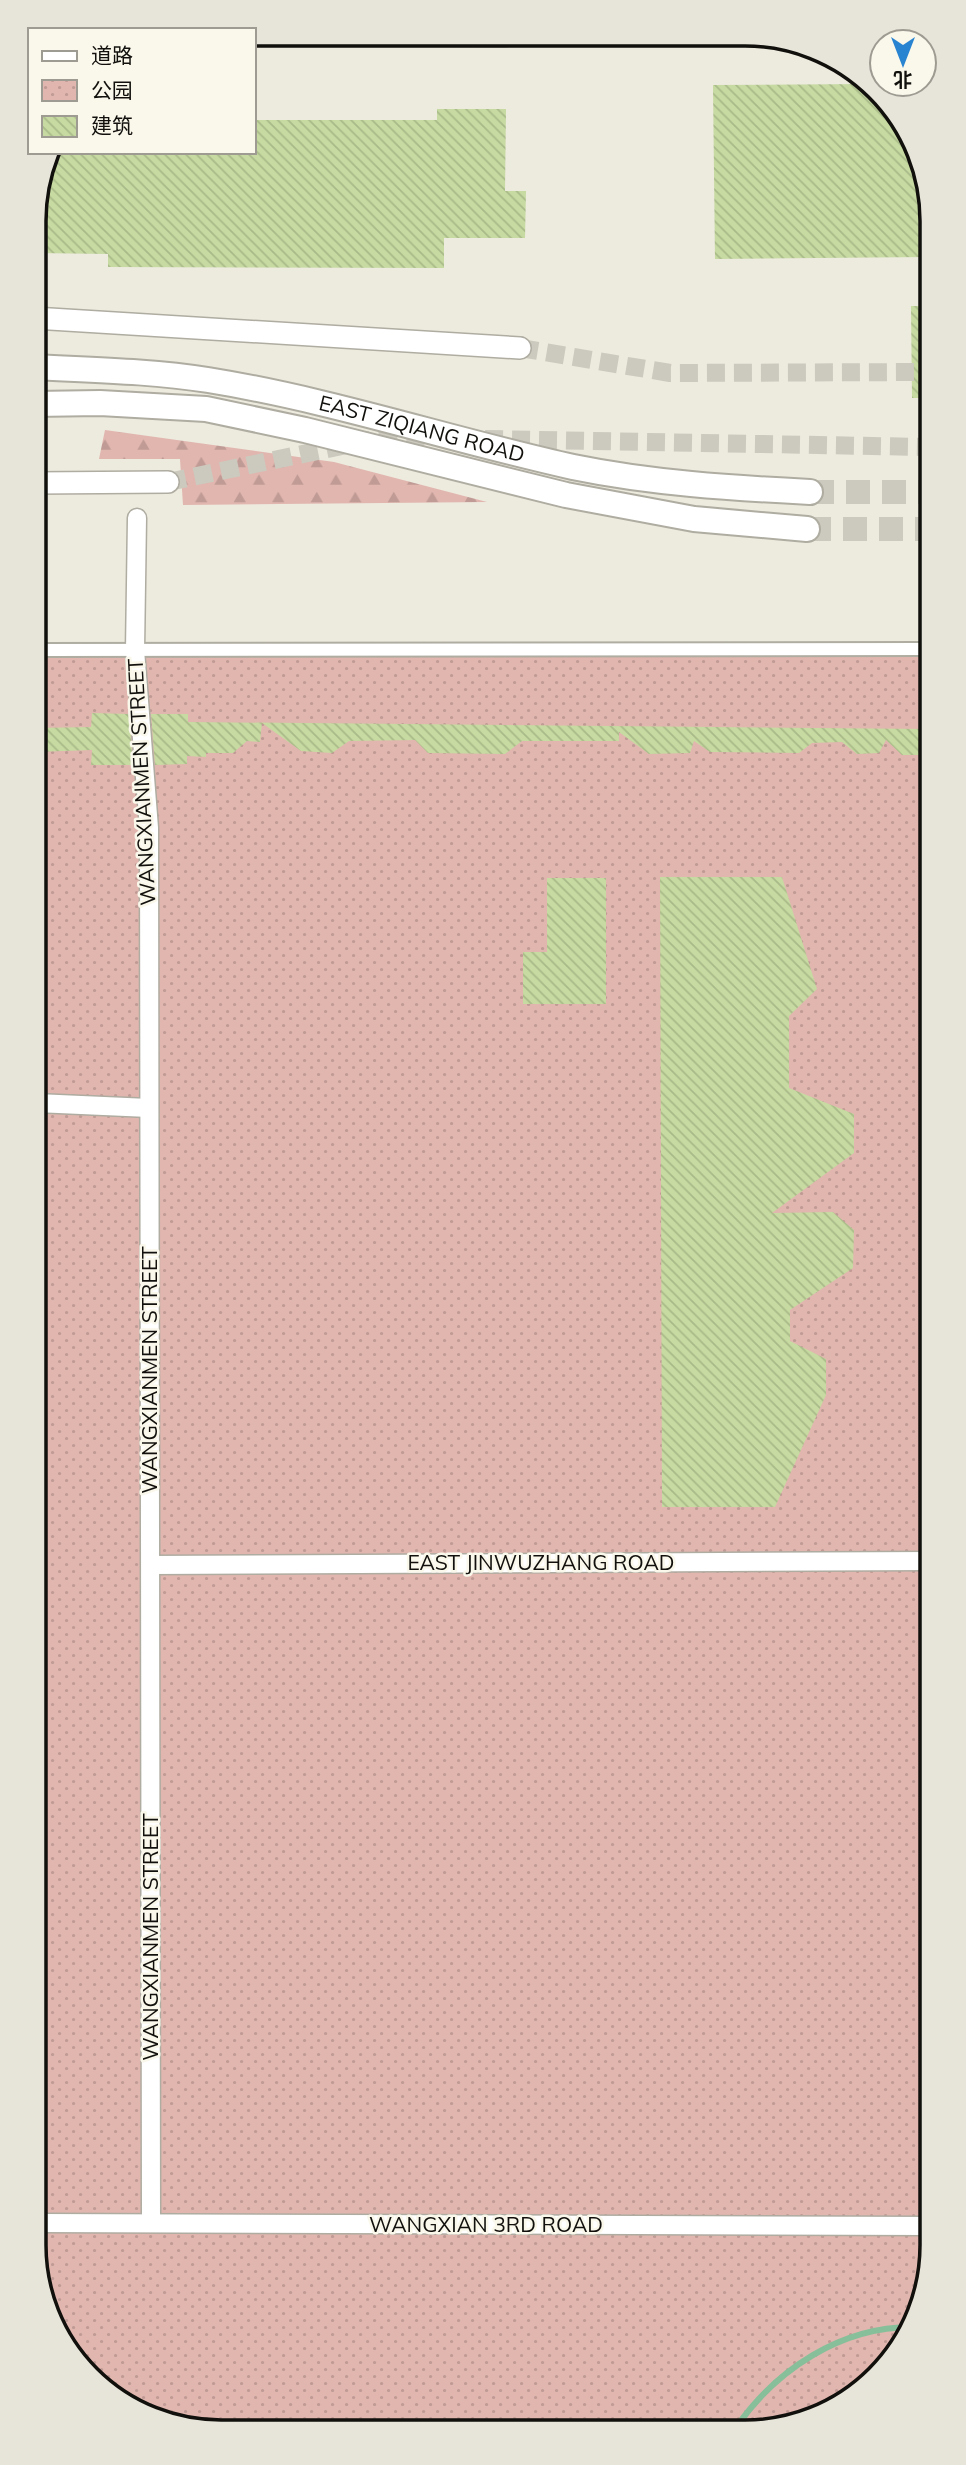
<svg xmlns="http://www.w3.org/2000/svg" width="966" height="2465" viewBox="0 0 966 2465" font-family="Mulish,'Noto Sans SC',sans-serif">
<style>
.forest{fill:url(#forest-firs)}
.park{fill:url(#park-dots)}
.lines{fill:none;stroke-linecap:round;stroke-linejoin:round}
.stream{stroke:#87bf9a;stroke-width:6}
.building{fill:url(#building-back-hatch)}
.minor-tunnel{stroke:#ccc9be;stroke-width:18;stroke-dasharray:18 9;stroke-linecap:butt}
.secondary-tunnel{stroke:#ccc9be;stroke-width:24;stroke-dasharray:24 12;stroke-linecap:butt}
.pedestrian-casing{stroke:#afaca1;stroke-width:16}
.minor-casing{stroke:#afaca1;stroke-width:21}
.tertiary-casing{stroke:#afaca1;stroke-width:24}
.secondary-casing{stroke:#afaca1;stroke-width:28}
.pedestrian{stroke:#fff;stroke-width:12}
.minor{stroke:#fff;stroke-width:18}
.tertiary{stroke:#fff;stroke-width:21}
.secondary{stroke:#fff;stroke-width:24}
.labels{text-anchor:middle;stroke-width:5;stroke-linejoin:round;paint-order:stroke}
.street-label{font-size:21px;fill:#11100c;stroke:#faf7eb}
.rim{fill:none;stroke:#11100c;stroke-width:3.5}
</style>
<defs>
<pattern id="forest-firs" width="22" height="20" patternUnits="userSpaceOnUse" patternTransform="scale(1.75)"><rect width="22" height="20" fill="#e1b6af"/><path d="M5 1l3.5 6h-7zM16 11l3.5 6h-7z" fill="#c09b95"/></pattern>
<pattern id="park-dots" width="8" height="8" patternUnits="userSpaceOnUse" patternTransform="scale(1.75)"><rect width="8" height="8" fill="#e1b6af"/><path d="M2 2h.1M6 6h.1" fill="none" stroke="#c09b95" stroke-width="1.8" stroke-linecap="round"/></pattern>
<pattern id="building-back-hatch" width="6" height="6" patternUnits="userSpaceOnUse" patternTransform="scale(1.75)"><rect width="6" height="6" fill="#c6daa1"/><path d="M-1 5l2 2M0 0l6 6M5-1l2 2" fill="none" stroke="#a9ba89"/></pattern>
</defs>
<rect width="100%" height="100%" fill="#edeade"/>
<!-- forest -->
<path class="forest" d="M105,430l229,32 153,40 -304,3 -3,-46h-81z"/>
<!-- park -->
<path class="park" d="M35,642l893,1 4,1613 -13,60 -32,52 -93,57 -610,3 -87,-43 -57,-92z"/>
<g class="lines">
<!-- stream -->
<path class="stream" d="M737,2426c40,-57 104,-99 175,-99"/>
</g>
<!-- building -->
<g class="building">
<path d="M870,84l8,4 48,84 1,85 -212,2 -2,-174z"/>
<path d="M437,109h69l-1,82h21l-1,47h-81v30l-336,-1v-13l-74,-1v-45l15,-56h205v-32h183z"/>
<path d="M911,306h16v92h-15z"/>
<path d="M92,713l37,1 4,51h-42l1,-15 -57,2v-24l56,-1z"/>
<path d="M151,714h37v8l740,7v26h-26l-16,-15 -7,13 -22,1 -15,-12 -30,1 -13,10 -89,-1 -16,-11 -4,12 -41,1 -30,-22v9h-97l-17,13 -77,-1 -13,-13 -66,1 -17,12 -31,-2 -39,-28 -2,19 -13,-1 -14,12h-27v4l-19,-1v8l-32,1z"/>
<path d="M660,877h122l35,112 -28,27v72l65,26v39l-82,60 61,-1 21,18 -1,38 -63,42v31l36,18v36l-51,112h-113z"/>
<path d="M547,878h59v126h-83v-52h24z"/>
</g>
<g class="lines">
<!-- minor-tunnel -->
<g class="minor-tunnel">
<path d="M520,348l150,25 257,-1"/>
<path d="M485,439l442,8"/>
<path d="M168,482l217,-45h41"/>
</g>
<!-- secondary-tunnel -->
<g class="secondary-tunnel">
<path d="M810,492h117"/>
<path d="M807,529h120"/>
</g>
<defs>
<path id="pedestrian" d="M35,650l893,-1"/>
<g id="minor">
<path d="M254,35l251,2"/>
<path d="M137,518l-2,132 14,178 2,1394"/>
<path d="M36,1103l113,5"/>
<path d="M151,1565l779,-4"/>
<path d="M39,2223l893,3"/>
</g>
<g id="tertiary">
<path d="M34,318l486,30"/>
<path d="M34,483l134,-1"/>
</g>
<g id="secondary">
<path id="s1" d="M34,367c58,3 117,4 174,13 124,20 243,60 365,87 78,16 158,21 237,25"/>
<path d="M34,404l66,-1 106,6 99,21 261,65 128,24 113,10"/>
</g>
</defs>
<!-- pedestrian casing -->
<use href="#pedestrian" class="pedestrian-casing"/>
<!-- minor casing -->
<use href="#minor" class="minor-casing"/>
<!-- tertiary casing -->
<use href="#tertiary" class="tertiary-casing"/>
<!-- secondary casing -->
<use href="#secondary" class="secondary-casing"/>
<!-- pedestrian -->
<use href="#pedestrian" class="pedestrian"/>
<!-- minor -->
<use href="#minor" class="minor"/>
<!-- tertiary -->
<use href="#tertiary" class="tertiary"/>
<!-- secondary -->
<use href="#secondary" class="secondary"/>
</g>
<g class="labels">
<!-- street labels -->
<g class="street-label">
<text dy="7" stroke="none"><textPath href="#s1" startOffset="394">EAST ZIQIANG ROAD</textPath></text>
<text transform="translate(142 782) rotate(-93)" y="7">WANGXIANMEN STREET</text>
<text transform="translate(150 1370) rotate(-90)" y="7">WANGXIANMEN STREET</text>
<text x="541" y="1570">EAST JINWUZHANG ROAD</text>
<text transform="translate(151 1937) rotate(-90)" y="7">WANGXIANMEN STREET</text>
<text x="486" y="2232">WANGXIAN 3RD ROAD</text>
</g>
</g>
<!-- crop -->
<path d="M0 0H966V2465H0ZM221 46H745A175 175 0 0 1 920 221V2245A175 175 0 0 1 745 2420H221A175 175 0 0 1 46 2245V221A175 175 0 0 1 221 46Z" fill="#e7e5d9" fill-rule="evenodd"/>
<path class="rim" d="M221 46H745A175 175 0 0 1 920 221V2245A175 175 0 0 1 745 2420H221A175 175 0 0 1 46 2245V221A175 175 0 0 1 221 46Z"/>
<!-- legend -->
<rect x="28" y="28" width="228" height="126" fill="#faf7eb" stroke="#9d9b92" stroke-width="2"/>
<rect x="42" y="51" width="35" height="10" fill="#ffffff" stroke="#9d9b92" stroke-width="2"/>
<text x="91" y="63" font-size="21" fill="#11100c">道路</text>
<rect x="42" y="80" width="35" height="21" fill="url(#park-dots)" stroke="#9d9b92" stroke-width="2"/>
<text x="91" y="98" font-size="21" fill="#11100c">公园</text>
<rect x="42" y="116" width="35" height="21" fill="url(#building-back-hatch)" stroke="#9d9b92" stroke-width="2"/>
<text x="91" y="133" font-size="21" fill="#11100c">建筑</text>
<!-- north arrow -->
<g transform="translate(903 63) rotate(180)"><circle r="33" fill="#faf7eb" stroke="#9d9b92" stroke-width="2"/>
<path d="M0-5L12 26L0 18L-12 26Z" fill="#2883d0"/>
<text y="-10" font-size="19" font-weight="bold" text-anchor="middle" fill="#11100c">北</text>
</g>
</svg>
